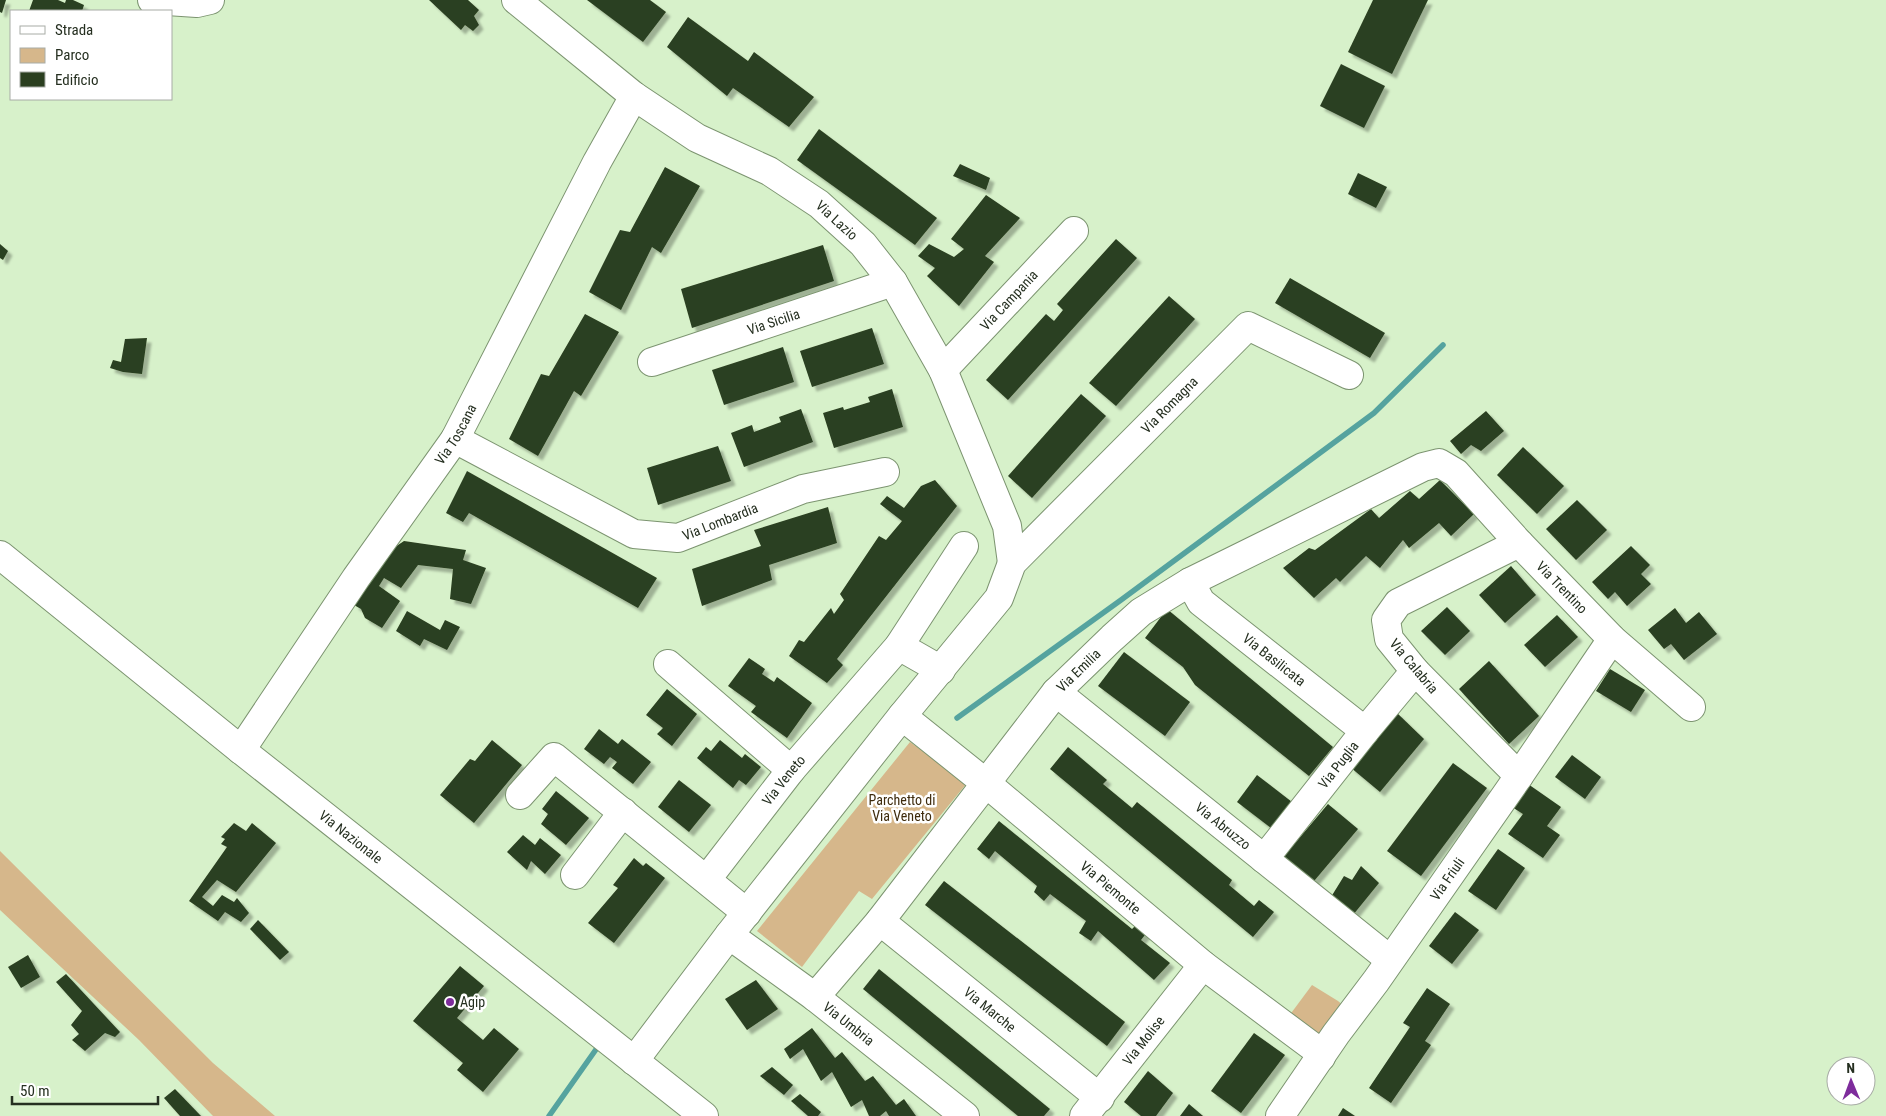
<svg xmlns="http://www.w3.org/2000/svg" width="1886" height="1116" viewBox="0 0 1886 1116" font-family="'Roboto Condensed',sans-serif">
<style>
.green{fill:#d6b78b}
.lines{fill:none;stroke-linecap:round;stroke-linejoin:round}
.stream{stroke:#55a39f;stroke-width:5.5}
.building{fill:#2b3f20;filter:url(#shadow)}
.minor-casing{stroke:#7c9470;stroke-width:30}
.major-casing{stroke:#7c9470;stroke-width:30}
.minor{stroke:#fff;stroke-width:28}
.major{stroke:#fff;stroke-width:28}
.poi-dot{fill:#7e2c9c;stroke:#fff;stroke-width:2}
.labels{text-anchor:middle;stroke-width:5;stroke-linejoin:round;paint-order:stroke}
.street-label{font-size:14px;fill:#252f20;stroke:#fff}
.park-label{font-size:14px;fill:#3e2b0d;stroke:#fff}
.poi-label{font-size:14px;fill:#252f20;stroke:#fff;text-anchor:start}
</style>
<defs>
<filter id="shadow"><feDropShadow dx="4.5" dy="4.5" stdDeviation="1" flood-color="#0004"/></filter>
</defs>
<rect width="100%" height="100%" fill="#d7f1ca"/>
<!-- green -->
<g class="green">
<path d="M910,742l57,41 -95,116 -13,-8 -57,76 -45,-36z"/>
<path d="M0,851l213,212 62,53h-62l-74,-76 -139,-130z"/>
<path d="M1312,985l26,16 7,6 -23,33 -33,-24z"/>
</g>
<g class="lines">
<!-- stream -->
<g class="stream">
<path d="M957,718l164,-118 253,-187 69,-68"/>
<path d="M549,1116l48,-68"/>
</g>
</g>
<!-- building -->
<g class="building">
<path d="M0,0h6l-4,13 -2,-1z"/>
<path d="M33,0h25l7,3 1,-3h7l11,5 -2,6h-53z"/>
<path d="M429,0h39l11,10 -5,6 5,9 -6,6 -8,-6 -4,5z"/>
<path d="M587,0h63l16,12 -23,30z"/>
<path d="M1373,0h55l-36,74 -44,-22z"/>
<path d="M688,17l60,44 6,-9 60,45 -25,30 -56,-39 -6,8 -60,-49z"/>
<path d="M1341,64l44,22 -21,42 -44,-22z"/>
<path d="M819,129l118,89 -22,27 -118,-85z"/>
<path d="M960,164l30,14 -4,12 -33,-14z"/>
<path d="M665,167l35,19 -39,67 -9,-6 -31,63 -32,-18 31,-62 10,2z"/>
<path d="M1358,173l29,14 -11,21 -28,-14z"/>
<path d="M986,195l34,23 -35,38 9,6 -35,44 -32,-30 8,-8 -17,-12 11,-12 25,13 10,-8 -13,-10z"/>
<path d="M1116,239l21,19 -129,142 -22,-20 60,-66 8,7 9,-11 -6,-6z"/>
<path d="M0,244l8,7 -5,9 -3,-2z"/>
<path d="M823,245l11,36 -142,47 -11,-39z"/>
<path d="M1290,278l95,55 -15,25 -95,-55z"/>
<path d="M1169,296l26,23 -79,87 -27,-23z"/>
<path d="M585,314l34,18 -38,64 -7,-5 -36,65 -29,-17 32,-65 8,2z"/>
<path d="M872,328l12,36 -72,23 -12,-36z"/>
<path d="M147,338l-5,36 -19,-2 -13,-4 3,-8 8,2 4,-23z"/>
<path d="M783,347l11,35 -70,23 -12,-35z"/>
<path d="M892,389l11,38 -69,21 -11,-35 20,-6 1,3 26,-8 -2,-5z"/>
<path d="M1081,394l25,22 -74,82 -24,-22z"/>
<path d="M801,409l12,33 -69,25 -13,-34 21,-8 2,7 27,-10 -2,-5z"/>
<path d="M1486,411l18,20 -23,20 -10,-6 -10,9 -11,-13z"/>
<path d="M718,446l13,35 -73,24 -11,-37z"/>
<path d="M1523,447l41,39 -27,28 -40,-39z"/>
<path d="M467,471l190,107 -19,30 -169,-95 -6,9 -17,-9z"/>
<path d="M935,480l22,26 -120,153 6,6 -16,18 -38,-27 10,-16 5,2 27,-34 3,6 10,-14 -4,-6 39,-58 7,4 16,-19 -22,-17 7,-8 17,12 17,-22z"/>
<path d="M1440,480l34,34 -23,22 -12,-13 -30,25 -6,-8 -23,28 -14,-12 -26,26 -4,-4 -22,20 -31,-30 26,-20 6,2 56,-41 8,9 31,-27 9,8z"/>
<path d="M1577,500l30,30 -31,30 -30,-31z"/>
<path d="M828,507l9,36 -68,22 3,15 -70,26 -10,-37 69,-23 -7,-16z"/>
<path d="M404,541l62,9 -3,10 23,8 -15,36 -21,-5 3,-30 -35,-4 -17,23 -17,-10 -5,8 21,15 -18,27 -17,-10 -4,-9 -7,-4 32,-52z"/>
<path d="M1631,546l19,19 -9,9 10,10 -24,22 -12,-14 -7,7 -16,-17z"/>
<path d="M1511,566l25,29 -31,28 -26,-28z"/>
<path d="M1447,607l23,24 -25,24 -24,-24z"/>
<path d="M1675,608l11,15 13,-11 18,22 -33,26 -13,-16 -7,5 -16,-19z"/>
<path d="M1167,609l166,138 -24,29 -114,-91 -12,-18 -38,-29z"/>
<path d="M407,611l33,19 5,-10 15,7 -13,23 -23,-11 -4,7 -24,-15z"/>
<path d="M1557,615l21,22 -33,30 -21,-22z"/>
<path d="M1124,652l66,50 -25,34 -67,-50z"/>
<path d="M749,658l16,11 -3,5 12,8 3,-5 35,26 -25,35 -36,-26 5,-6 -28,-20z"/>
<path d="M1489,661l50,55 -30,28 -50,-55z"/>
<path d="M1610,669l35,21 -14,22 -35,-21z"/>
<path d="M667,689l30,25 -25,32 -15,-12 6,-6 -17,-13z"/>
<path d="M1396,712l28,27 -44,53 -30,-25z"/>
<path d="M599,729l19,15 4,-5 29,23 -18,22 -21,-16 5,-6 -7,-5 -6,7 -20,-15z"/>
<path d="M492,740l30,25 -48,58 -34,-28 30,-36 5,2z"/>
<path d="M720,740l22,18 3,-4 16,13 -15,18 -7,-5 -6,8 -36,-30 9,-11 5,4z"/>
<path d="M1068,747l39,33 -4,4 29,24 5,-6 95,78 -3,5 25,21 5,-6 15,12 -21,25 -203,-168z"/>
<path d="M1572,755l29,22 -16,22 -30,-22z"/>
<path d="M1453,763l34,25 -66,88 -34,-25z"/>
<path d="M1257,775l35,27 -21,26 -34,-26z"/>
<path d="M679,780l32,25 -22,27 -31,-25z"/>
<path d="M1528,784l33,23 -14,19 13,9 -17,23 -35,-24 15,-20 -11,-7z"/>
<path d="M556,791l33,27 -23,27 -25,-21 7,-10 -6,-5z"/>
<path d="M1328,804l30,25 -49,58 -30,-25z"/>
<path d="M999,821l133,108 6,-6 10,8 -7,9 29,23 -16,17 -56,-49 -7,10 -12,-8 7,-12 -36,-27 -6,7 -10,-9 3,-6 -42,-35 -6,8 -12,-10z"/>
<path d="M234,823l12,8 6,-8 24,20 -40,49 -19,-12 -15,17 11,9 9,-11 12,7 3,-4 12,15 -8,9 -16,-10 -7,9 -29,-20 38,-54 -6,-3 4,-5 -4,-2z"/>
<path d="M523,835l12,10 5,-7 21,17 -16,19 -14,-13 -4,9 -20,-18z"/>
<path d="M1498,849l27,19 -29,42 -28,-19z"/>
<path d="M634,858l9,8 3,-3 19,15 -51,65 -26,-20 30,-35 -5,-3z"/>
<path d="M1361,866l18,17 -26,32 -22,-18 13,-21 8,4z"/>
<path d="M944,881l181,141 -18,24 -182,-141z"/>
<path d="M1455,912l24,18 -27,34 -23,-18z"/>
<path d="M258,920l31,32 -9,8 -30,-31z"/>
<path d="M28,955l12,22 -19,11 -13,-21z"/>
<path d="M460,966l24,20 -27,32 26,22 11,-12 25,21 -36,43 -26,-22 6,-7 -50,-42z"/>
<path d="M879,969l171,140 -6,7h-26l-155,-127z"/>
<path d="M66,974l54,58 -5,5 -10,-4 -20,18 -13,-11 7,-6 -8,-9 11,-14 -26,-29z"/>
<path d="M756,980l22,29 -31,21 -22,-31z"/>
<path d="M1427,988l23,16 -25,37 6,4 -40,58 -22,-15 41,-61 -7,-4z"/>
<path d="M812,1028l23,30 7,-6 23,29 8,-5 23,29 8,-6 12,17h-27l-3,-5 -6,5h-11l-7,-16 -11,7 -19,-35 -11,9 -18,-32 -13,10 -6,-10z"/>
<path d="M1254,1033l31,22 -44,58 -30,-22z"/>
<path d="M772,1067l21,18 -9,10 -24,-19z"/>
<path d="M1148,1071l25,22 -17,23h-15l-17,-14z"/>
<path d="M175,1089l26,27h-21l-16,-18z"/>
<path d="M800,1094l21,18 -3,4h-10l-17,-15z"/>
<path d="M1189,1104l14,12h-23z"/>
<path d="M1343,1108l12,8h-17z"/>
</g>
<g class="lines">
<defs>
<g id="minor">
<path d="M152,0l45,3 13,-3"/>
<path id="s1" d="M516,0l118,96 63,42 72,33 50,33 44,40 30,38 50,88 64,156 5,37"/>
<path id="s2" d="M652,362l241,-80"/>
<path id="s3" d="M943,370l131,-139"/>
<path id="s4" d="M455,439l179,95 44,4 125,-49 82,-17"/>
<path id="s5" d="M1190,582l11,20 164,129"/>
<path d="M899,646l65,-100"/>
<path d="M668,664l123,106"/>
<path id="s6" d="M1056,692l333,267"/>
<path id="s7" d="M902,716l85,68 216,181 110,82 8,10"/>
<path id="s8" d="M241,750l115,-172 99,-139 142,-277 37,-66"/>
<path d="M1519,776l-104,-105 -26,-32 -3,-19 12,-17 121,-60"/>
<path d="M520,795l34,-38 193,156"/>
<path id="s9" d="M1264,859l101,-128 50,-60"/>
<path d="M575,875l48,-63"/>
<path id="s10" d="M707,879l84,-109 108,-124 42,24"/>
<path id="s11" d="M880,921l220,177"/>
<path id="s12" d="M729,935l86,62 150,119"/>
<path id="s13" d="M815,997l65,-76 176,-229 56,-54 29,-26 49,-30 233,-115 16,-4 17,10 63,70 93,96 79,68"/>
<path id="s14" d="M634,1061l95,-126 173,-219 97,-118 13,-35 236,-237 101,49"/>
<path id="s15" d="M1084,1116l119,-151"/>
<path id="s16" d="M1280,1116l56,-82 40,-53 143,-205 93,-137"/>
</g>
<g id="major">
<path id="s17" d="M0,555l241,195 463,366"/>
</g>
</defs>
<!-- minor casing -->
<use href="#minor" class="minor-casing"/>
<!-- major casing -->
<use href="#major" class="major-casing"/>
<!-- minor -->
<use href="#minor" class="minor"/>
<!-- major -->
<use href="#major" class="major"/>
</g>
<!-- markers -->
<circle class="poi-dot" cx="450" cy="1002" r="5"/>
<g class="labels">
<!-- street labels -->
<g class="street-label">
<text dy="5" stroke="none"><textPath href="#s1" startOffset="391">Via Lazio</textPath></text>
<text dy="5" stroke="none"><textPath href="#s3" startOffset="96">Via Campania</textPath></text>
<text dy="5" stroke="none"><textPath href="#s2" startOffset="128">Via Sicilia</textPath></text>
<text dy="5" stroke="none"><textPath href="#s14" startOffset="850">Via Romagna</textPath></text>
<text dy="5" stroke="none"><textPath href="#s8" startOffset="382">Via Toscana</textPath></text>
<text dy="5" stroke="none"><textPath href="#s4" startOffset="292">Via Lombardia</textPath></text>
<text dy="5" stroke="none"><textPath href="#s13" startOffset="1015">Via Trentino</textPath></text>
<text dy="5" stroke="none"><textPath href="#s5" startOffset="116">Via Basilicata</textPath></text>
<text transform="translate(1414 666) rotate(50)" y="5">Via Calabria</text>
<text dy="5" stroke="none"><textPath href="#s13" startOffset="420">Via Emilia</textPath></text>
<text dy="5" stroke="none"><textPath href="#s9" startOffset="120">Via Puglia</textPath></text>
<text dy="5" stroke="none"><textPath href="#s10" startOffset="125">Via Veneto</textPath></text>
<text dy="5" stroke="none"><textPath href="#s6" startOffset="214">Via Abruzzo</textPath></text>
<text dy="5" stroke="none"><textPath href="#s17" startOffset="450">Via Nazionale</textPath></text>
<text dy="5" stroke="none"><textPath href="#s16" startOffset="290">Via Friuli</textPath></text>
<text dy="5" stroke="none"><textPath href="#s7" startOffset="270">Via Piemonte</textPath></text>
<text dy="5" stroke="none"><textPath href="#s11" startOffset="141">Via Marche</textPath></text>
<text dy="5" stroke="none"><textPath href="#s12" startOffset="149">Via Umbria</textPath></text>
<text dy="5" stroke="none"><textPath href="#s15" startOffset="96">Via Molise</textPath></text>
</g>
<!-- park labels -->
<g class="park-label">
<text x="902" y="805">Parchetto di<tspan x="902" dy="16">Via Veneto</tspan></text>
</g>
<!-- poi labels -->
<g class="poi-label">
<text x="460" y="1007">Agip</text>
</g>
</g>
<!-- legend -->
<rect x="10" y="10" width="162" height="90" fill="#ffffff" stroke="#a8aca6"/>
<rect x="20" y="26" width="25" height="8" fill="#ffffff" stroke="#a8aca6"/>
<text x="55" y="35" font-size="15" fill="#252f20">Strada</text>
<rect x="20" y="48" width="25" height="15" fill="#d6b78b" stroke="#a8aca6"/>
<text x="55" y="60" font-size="15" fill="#252f20">Parco</text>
<rect x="20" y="72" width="25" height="15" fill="#2b3f20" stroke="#a8aca6"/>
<text x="55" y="85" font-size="15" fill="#252f20">Edificio</text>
<!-- north arrow -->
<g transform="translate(1851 1081) rotate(359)"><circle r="24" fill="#ffffff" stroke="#a8aca6"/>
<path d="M0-4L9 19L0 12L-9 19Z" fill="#7e2c9c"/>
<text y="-8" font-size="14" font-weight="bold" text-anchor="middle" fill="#252f20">N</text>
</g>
<!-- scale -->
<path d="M12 1096v8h146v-8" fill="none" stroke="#252f20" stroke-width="2.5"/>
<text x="20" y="1096" font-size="15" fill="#252f20" stroke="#ffffff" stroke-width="4" paint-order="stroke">50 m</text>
</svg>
